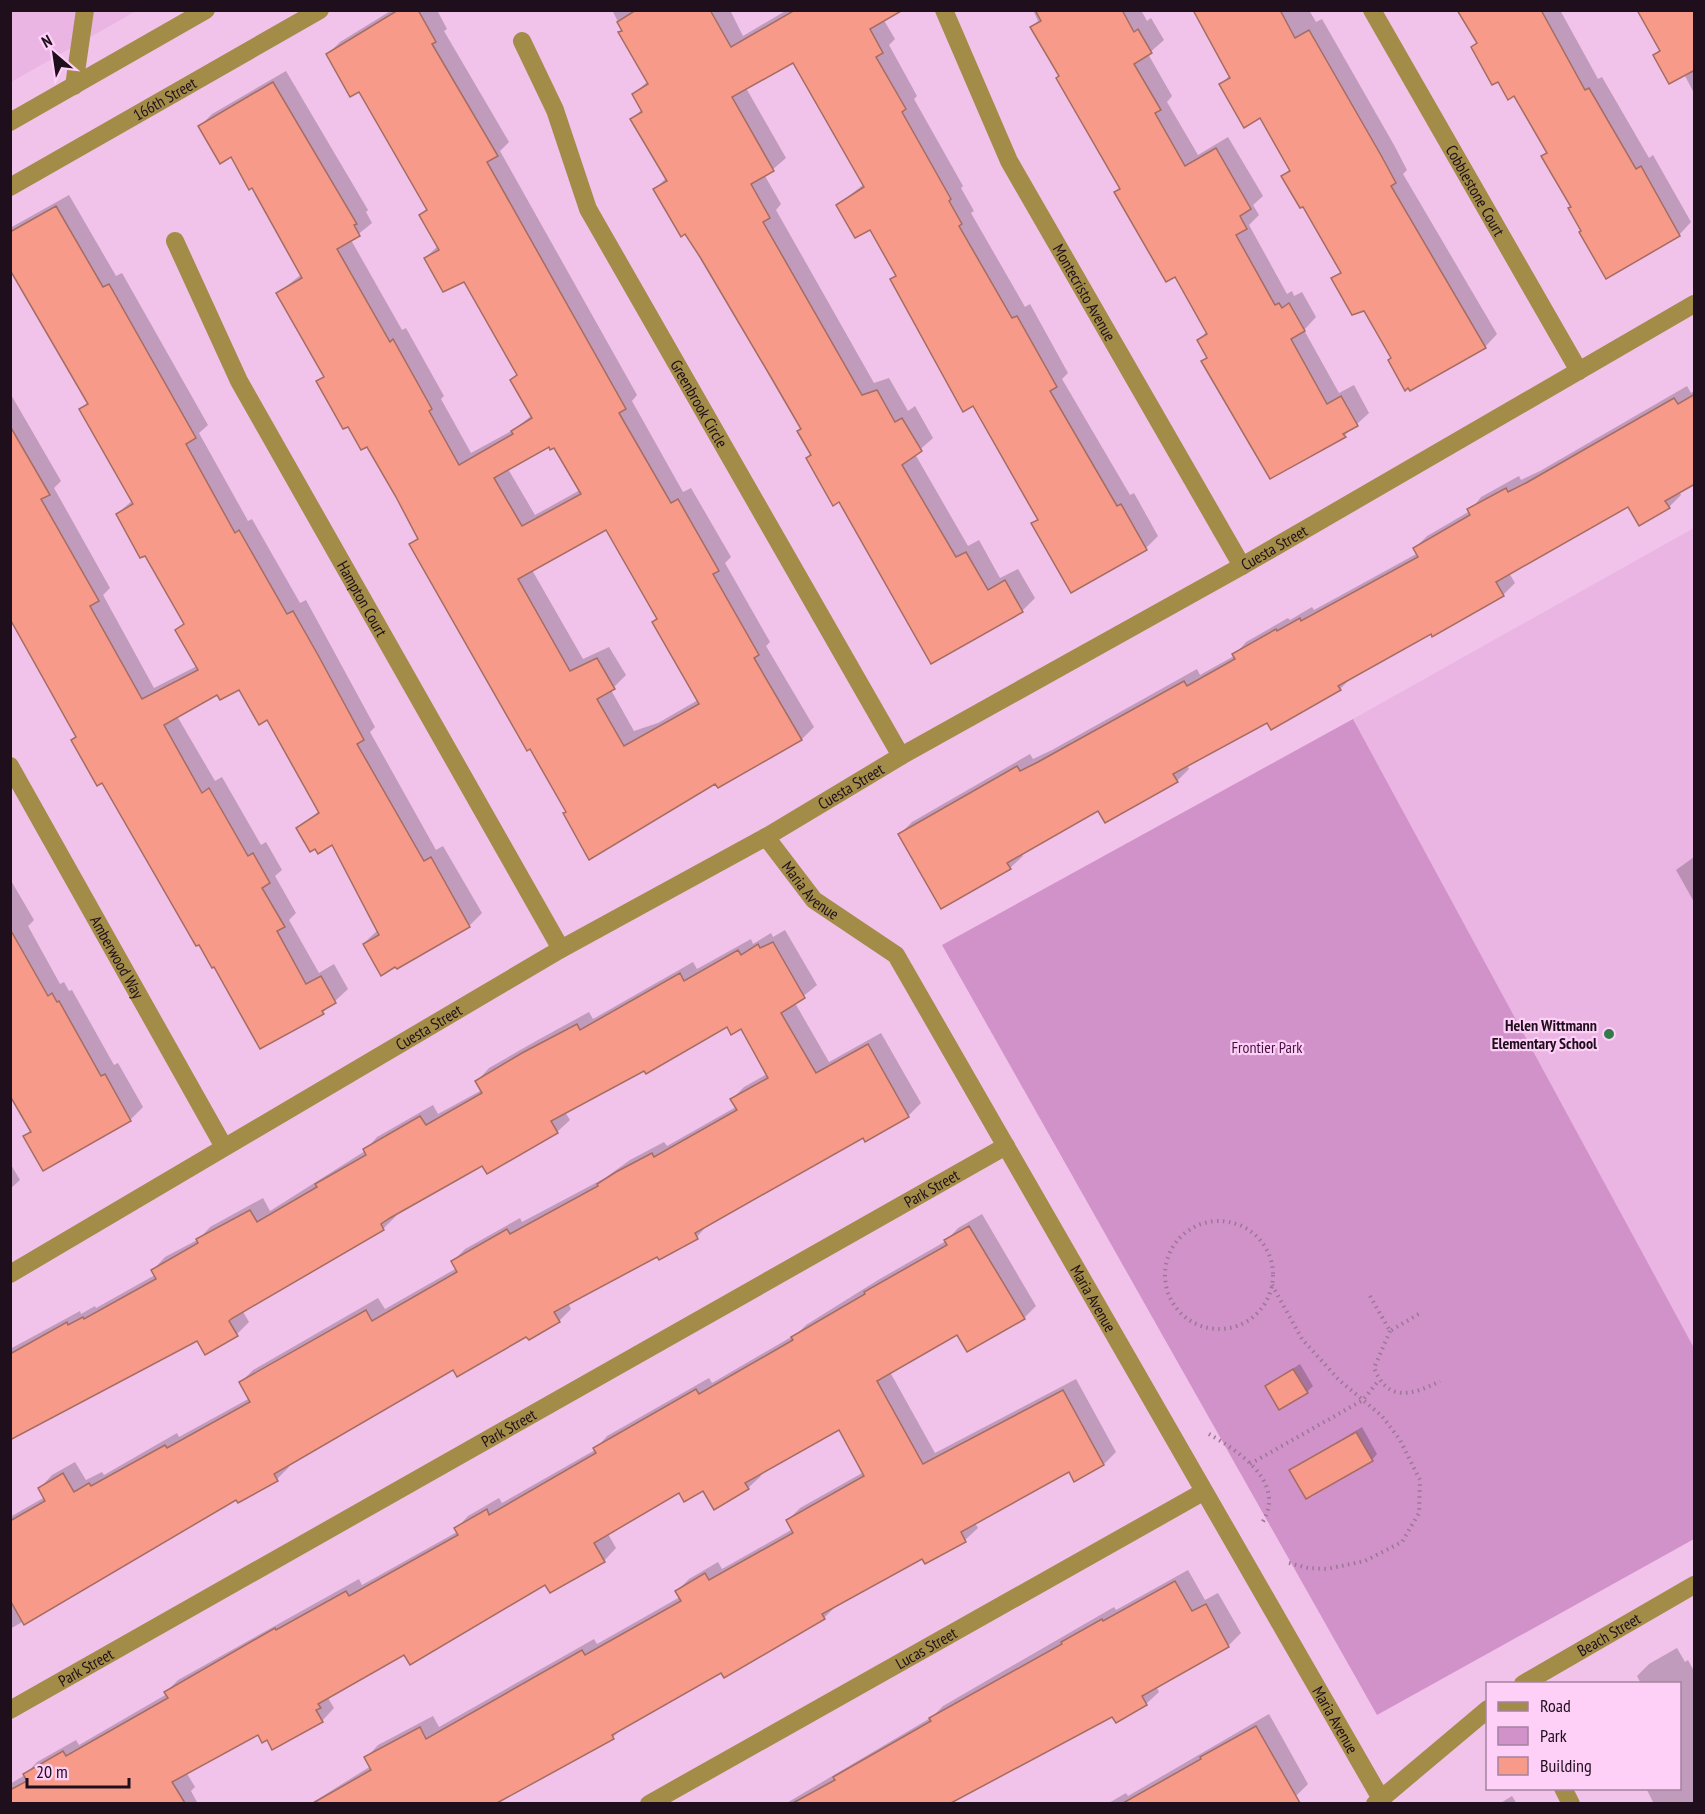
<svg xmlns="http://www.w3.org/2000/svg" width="1705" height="1814" viewBox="0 0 1705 1814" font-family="'PT Sans Narrow',sans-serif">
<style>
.built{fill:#eab5e3}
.green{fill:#d191c9}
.shadow{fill:#0003;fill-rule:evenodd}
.building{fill:#f79a89;stroke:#a56c62;stroke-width:1.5;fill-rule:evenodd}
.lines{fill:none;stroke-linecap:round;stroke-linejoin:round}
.path{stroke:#9a7895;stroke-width:4;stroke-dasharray:1.5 4.5;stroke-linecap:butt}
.minor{stroke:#a38c48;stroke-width:18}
.poi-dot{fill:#327b48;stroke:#fecff7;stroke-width:2}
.labels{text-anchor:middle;stroke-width:4.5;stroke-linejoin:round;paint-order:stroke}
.street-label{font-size:16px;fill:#1f0f1d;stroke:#fecff7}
.poi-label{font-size:16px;font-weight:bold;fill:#1f0f1d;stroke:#fecff7;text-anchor:end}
.park-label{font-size:16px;fill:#471143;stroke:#fecff7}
</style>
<rect width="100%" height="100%" fill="#f1c2ea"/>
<!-- built -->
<g class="built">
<path d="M11,11h125l-125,71z"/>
<path d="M1694,528v820l-341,-629z"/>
</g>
<!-- green -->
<path class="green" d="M1353,719l341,629v191l-317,176 -435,-770z"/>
<!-- shadow -->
<g class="shadow">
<path d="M392,10h45l10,19 -3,2 65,111 -9,9 137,244 -5,6 51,91 8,-4 40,69 -6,6 45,79 -4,4 48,81 -12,12 -84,47 -2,-4 -149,29 -156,-267 8,-7 -51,-92 -20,-20 -30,-43 7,-7 -47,-82 24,-19 -49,-88 -22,-31 -31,-29 12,-12 74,-43 82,139 -2,2 6,11 -21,17 51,90 4,-2 38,68 -3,3 30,54 44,-24 17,-14 -20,-35 6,-7 -53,-93 -40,-22 13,-12 -17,-31 7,-7 -69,-118 -31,-36 12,-12zM549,444l6,2 25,44 -45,25 -27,-46zM607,528l51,90 40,82 -40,23 -24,8 -23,-41 15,-15 -17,-28 -26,12 -51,-89z"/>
<path d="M612,10h118l13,26 44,-26h97l-2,7 13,22 -6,6 28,51 -3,3 49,87 -2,2 13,23 -3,2 54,94 5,-3 38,69 -6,6 68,116 4,-2 24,43 -12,12 -113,-25 5,-5 -65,-114 -81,-125 5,-5 -27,-46 -32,-23 26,-21 -70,-123 -48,27 40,70 -21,18 16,28 -5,6 98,173 15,-5 19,33 7,-5 18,32 -18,16 53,92 11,-6 21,38 18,-9 17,29 -13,13 -91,51 -119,-208 -10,-26 -101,-172 -46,-67 11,-11 -34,-59 10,-10 -8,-15 14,-13z"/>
<path d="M1033,10h108l6,11 4,-3 13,22 -16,14 24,42 -5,6 31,53 30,-18 35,59 -10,9 6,10 -10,10 38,69 5,-3 2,5 8,-4 14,25 -12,13 35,63 15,-8 15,28 -24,22 -74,42 -68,-116 5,-5 -9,-16 8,-9 -31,-56 -60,-83 4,-5 -88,-160 6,-6z"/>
<path d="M1195,10h114l7,12 6,-3 72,126 13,25 -4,4 94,160 -12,13 -93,10 -27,-48 -32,-30 9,-9 -39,-65 -20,-29 7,-7 -29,-53 -40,-32 9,-9z"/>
<path d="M1459,10h101l38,69 4,-2 47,81 4,-3 38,67 -12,13 -96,-5 -40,-74 5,-5 -33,-57 -42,-47 5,-5z"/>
<path d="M1694,10v83l-10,-19 -29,-19z"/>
<path d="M69,195l47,81 6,-3 86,152 -9,8 49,88 4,-2 48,84 6,-3 69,127 -5,5 66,118 7,-4 39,67 -13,13 -72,41 -1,-2 -15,8 -17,-30 14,-13 -45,-87 -35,-14 21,-18 -51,-93 -28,-30 -22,5 -41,23 38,65 7,-4 39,68 5,-3 16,28 -7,6 21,37 -7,7 30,53 15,-9 14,25 -25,23 -108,-47 -112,-184 -30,-41 4,-4 -67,-120v-223l51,88 -7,7 56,100 -7,7 51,93 43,-22 -21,-35 9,-9 -40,-68 -28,-40 16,-14 -52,-91 7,-7 -78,-135v-39z"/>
<path d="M1687,386l4,7 3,-2v91l-15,9 2,4 -12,12 -41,-2 -119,68 6,10 -12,12 -151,82 -12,12 -73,32 -80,44 2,4 -12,12 -78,28 -78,44 2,3 -13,12 -110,-34 12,-12 118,-68 3,5 19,-9 145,-81 3,6 34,-19 12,-14 42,-24 2,2 22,-13 2,3 104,-57 -3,-5 12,-12 43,-25 11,-14 38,-21 2,4 19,-9z"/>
<path d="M1694,857v45l-18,-32z"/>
<path d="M10,879l24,41 -6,6 32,58 4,-2 5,9 3,-1 42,75 4,-2 25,44 -13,13 -87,49 -18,-33 6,-6 -21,-66z"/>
<path d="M785,930l32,55 -22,18 34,59 52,-29 40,70 -13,13 -42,24 -3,-4 -154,87 -12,14 -38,21 -2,-3 -89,48 3,6 -12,12 -106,47 -165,97 1,2 -12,12 -40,19 -227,131v-112l35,-20 -5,-9 12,-13 23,-13 11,18 16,-8 2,3 73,-42 2,4 71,-39 -9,-16 12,-12 125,-72 7,11 72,-41 -4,-7 12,-12 55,-31 2,4 83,-44 25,-18 34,-18 3,4 69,-39 -4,-8 12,-12 23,-13 -26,-47 -14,-2 -162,87 5,8 -13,12 -74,32 -89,50 2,2 -13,13 -141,81 7,12 -12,12 -39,5 -188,100v-90l70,-38 1,3 14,-8 1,2 59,-33 -2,-5 12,-13 34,-18 11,-12 53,-29 7,13 95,-60 12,-14 56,-32 5,9 44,-24 -5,-9 12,-13 47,-27 53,-29 4,7 100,-57 4,7 54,-30 2,5 18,-11 2,4z"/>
<path d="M10,1163l10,17 -10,9z"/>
<path d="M982,1214l54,92 -12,12 -66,15 -68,39 45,81 141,-74 40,73 -12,12 -35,6 -94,53 3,5 -13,12 -39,22 -3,-5 -86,48 -13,13 -102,53 -99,57 -10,9 -39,23 -91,44h-173l61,-38 -5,-8 12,-13 55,-29 6,11 155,-88 3,5 83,-47 -3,-6 12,-12 29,-17 4,7 71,-40 -5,-9 12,-12 64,-36 -25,-44 -80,45 2,3 -13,12 -34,20 -11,-19 -23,2 -72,43 8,14 -12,13 -58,22 -141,70 -74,42 -3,3 6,10 -12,13 -55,17 -9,-5 -72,39 9,15 -4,4 7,13h-188v-20l15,-9 12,-13 39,-22 3,5 88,-51 -1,-2 12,-12 181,-101 3,6 95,-53 -1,-3 12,-13 31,-18 3,5 93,-53 12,-14 102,-58 3,5 86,-50 8,-8 72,-45 68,-39 12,-13z"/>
<path d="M1300,1364l13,22 -6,6 -41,-6z"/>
<path d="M1362,1427l15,27 -5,6 -81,10z"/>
<path d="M1188,1570l17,30 13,-7 23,40 -12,12 -73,41 3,6 -13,12 -29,17 -4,-6 -164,89h-164l147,-87 11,-11 171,-99 2,3z"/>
<path d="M1677,1648l8,14 3,-2 6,11v133h-40l-8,-16h34v-104h-39l-4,-8 12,-12z"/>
<path d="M1269,1714l39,70 -12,12 -13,8h-176l19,-11 2,3z"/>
<path d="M1512,1796l5,8h-18z"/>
</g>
<!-- building -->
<g class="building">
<path d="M398,10h20l18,32 -4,2 66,112 -11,6 139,247 -7,4 52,90 7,-4 41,72 -6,3 46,81 -5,3 48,82 -84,48 -3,-4 -126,76 -26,-47 3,-1 -36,-63 -3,2 -118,-207 9,-5 -22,-42 -29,-50 -6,3 -13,-23 -5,2 -27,-48 8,-4 -48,-84 26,-15 -50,-90 -3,2 -18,-33 -11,7 -22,-38 75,-44 84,142 -3,1 6,11 -23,13 53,93 3,-3 39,70 -3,2 30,54 54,-31 -2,-3 21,-13 -22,-38 7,-5 -53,-93 -21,10 -19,-34 15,-8 -20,-35 8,-5 -68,-118 -9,5 -24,-43zM549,447l1,3 4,-2 27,46 -59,32 -28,-48zM606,530l51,89 -5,3 47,82 -75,42 -27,-47 18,-10 -18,-31 -27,13 -52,-92z"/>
<path d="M636,10h74l21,37 64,-37h108l-33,19 13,24 -7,4 30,52 -4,3 49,87 -2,2 13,23 -3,2 53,92 5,-2 40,71 -7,4 67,115 4,-2 26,46 -76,43 -40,-70 7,-3 -65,-114 -10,6 -73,-133 6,-3 -26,-46 -15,8 -19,-33 28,-18 -71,-124 -61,34 42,74 -23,13 19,34 -7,4 99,173 15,-5 18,32 7,-4 20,33 -20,14 54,92 10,-5 22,38 17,-10 18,32 -92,52 -92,-162 -6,4 -27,-48 5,-3 -14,-24 4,-2 -29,-50 -72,-122 -15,-23 -4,3 -28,-48 14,-8 -37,-62 12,-7 -10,-18 16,-10 -30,-52 4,-1 -5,-9z"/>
<path d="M1035,10h87l12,22 4,-3 14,24 -18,11 27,46 -6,3 30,53 31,-18 35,61 -11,7 7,13 -11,6 39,70 4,-2 3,5 7,-5 16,28 -14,8 36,65 14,-8 17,30 -15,8 3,3 -76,42 -69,-118 6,-3 -10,-18 10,-6 -32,-57 -9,5 -52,-90 6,-3 -64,-111 3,-2 -29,-49 11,-6z"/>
<path d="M1193,10h87l15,28 14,-8 73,127 14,26 -5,3 95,162 -76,43 -2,-3 -3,3 -17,-31 3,-2 -27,-47 -12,4 -21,-37 10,-5 -38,-66 -3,1 -19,-32 9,-5 -30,-53 -16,10 -25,-44 11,-6z"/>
<path d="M1457,10h84l44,80 4,-2 47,81 5,-3 39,70 -74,43 -27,-47 2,-1 -13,-23 3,-1 -30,-51 6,-3 -33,-57 -6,4 -10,-18 -6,3 -21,-38 6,-4z"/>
<path d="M1637,10h58v60l-26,14 -16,-29 7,-4z"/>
<path d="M56,206l47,81 6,-3 87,154 -10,6 49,89 4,-3 48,84 6,-3 25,44 46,85 -7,4 67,117 7,-4 39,70 -73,42 -2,-2 -14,9 -18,-32 16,-9 -47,-90 -14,9 -3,-5 -5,3 -14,-24 23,-15 -52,-93 -8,5 -20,-35 -19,10 -3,-5 -53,30 38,68 7,-5 39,68 5,-3 17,30 -8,5 23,39 -8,4 29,53 15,-8 15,27 -14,8 2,3 -64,35 -46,-82 -2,1 -13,-23 -3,1 -94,-163 -5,3 -26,-46 5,-3 -66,-118v-193l40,69 -9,4 58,102 -9,5 52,93 56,-29 -23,-40 9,-6 -39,-68 -5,2 -24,-44 17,-10 -54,-95 9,-5 -78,-134v-38z"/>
<path d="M1695,394v90l-30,17 5,7 -31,18 -11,-19 -132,75 8,14 -72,41 -1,-3 -93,52 3,4 -70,40 -4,-7 -94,51 5,8 -73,41 -7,-12 -91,52 4,6 -70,40 -43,-75 119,-68 3,5 18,-9 146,-81 3,5 48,-27 -3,-5 44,-25 1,2 23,-13 1,3 117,-64 -5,-9 57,-33 -3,-6 39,-21 2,4 18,-9 148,-85 4,6z"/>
<path d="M10,929l38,67 4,-3 5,9 2,-1 42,75 4,-2 26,47 -88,50 -20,-35 8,-4 -21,-36z"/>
<path d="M773,942l32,56 -24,15 35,60 52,-29 41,73 -44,25 -2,-4 -168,95 3,6 -39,21 -2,-3 -103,55 6,10 -31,18 -3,-3 -69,40 -4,-7 -179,104 4,7 -40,22 -2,-3 -212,125 -14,-25v-79l35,-20 -7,-13 25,-15 11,19 15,-9 2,3 74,-41 2,3 83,-46 -11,-20 127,-72 6,11 85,-49 -6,-11 56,-32 3,5 88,-48 -1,-2 19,-12 36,-19 2,4 83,-47 -7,-11 38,-21 -27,-49 -10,6 -4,-8 -81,47 -2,-3 -93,50 7,12 -71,41 -5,-8 -92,52 -9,6 3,6 -153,89 -2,2 9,15 -33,19 -8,-14 -187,99v-86l57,-32 1,3 15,-8 1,2 72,-40 -5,-9 47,-27 -2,-4 54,-29 7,12 60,-35 -2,-3 51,-29 -3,-6 57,-33 6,9 56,-32 -7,-12 47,-28 55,-29 3,6 100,-57 4,8 54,-31 3,5 17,-11 2,4z"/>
<path d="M969,1226l56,93 -58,33 -10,-17 -80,46 46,83 140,-74 41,75 -30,17 -5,-10 -108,60 5,10 -41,22 -3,-5 -100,55 3,5 -101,59 -3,-5 -109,62 2,4 -117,64h-184l58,-33 -7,-13 56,-30 6,12 156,-89 3,5 96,-54 -6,-10 30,-18 4,7 84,-47 -7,-13 78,-44 -25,-46 -94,53 4,6 -35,21 -11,-19 -19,11 -5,-9 -85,50 11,19 -55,31 -5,-8 -135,80 -6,-10 -86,49 3,4 -5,2 7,12 -51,28 -5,-10 -5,3 -4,-8 -86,47 13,21h-175v-13l17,-9 -4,-7 40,-23 3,5 102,-58 -4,-6 111,-64 1,2 70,-39 3,5 109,-61 -4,-7 33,-19 2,6 107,-62 -3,-5 103,-59 3,5 94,-54 -2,-3 74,-43 -1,-2 83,-47 -3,-5z"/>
<path d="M1293,1369l15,24 -29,17 -14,-24z"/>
<path d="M1356,1432l17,29 -67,38 -17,-29z"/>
<path d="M1175,1581l17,30 14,-7 23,43 -87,49 5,9 -31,18 -4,-6 -161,86h-158l42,-23 -2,-3 98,-56 -2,-3 133,-74 -1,-2 41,-23 1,2z"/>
<path d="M1256,1726l44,77h-177l78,-44 -1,-2z"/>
</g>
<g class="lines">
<!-- path -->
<g class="path">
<circle cx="1219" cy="1275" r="54"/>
<path d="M1272,1285l30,54 37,41 43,36 18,24 20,40 -1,33 -17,29 -37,19 -38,8 -19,-1 -23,-6"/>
<path d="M1370,1296l20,35 32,-19"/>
<path d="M1390,1331l-16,37c14,35 39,27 66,13"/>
<path d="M1209,1434c31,18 78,49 53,89"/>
<path d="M1250,1464l113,-64 16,-20"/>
</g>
<!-- minor -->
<g class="minor">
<path id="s1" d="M944,10l65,151 233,405"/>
<path id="s2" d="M1372,10l207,361"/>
<path id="s3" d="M522,41l33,69 33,99 313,547"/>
<path d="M74,86l11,-76"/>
<path d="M10,122l196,-112"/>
<path id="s4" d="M10,187l310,-177"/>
<path id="s5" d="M175,241l64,140 322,568"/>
<path id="s6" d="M10,766l214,381"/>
<path id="s7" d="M766,837l48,63 82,55 484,842"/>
<path id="s8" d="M10,1274l551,-325 205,-112 135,-81 341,-190 452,-262"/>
<path id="s9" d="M1523,1684l171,-99"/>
<path id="s10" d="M10,1710l996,-564"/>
<path d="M1563,1788l8,16"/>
<path id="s11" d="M649,1804l554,-312"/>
<path d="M1375,1804l113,-95"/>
</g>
</g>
<!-- markers -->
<circle class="poi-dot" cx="1609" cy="1034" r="6"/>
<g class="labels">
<!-- street labels -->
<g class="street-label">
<text dy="6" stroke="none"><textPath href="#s4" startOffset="178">166th Street</textPath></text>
<text dy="6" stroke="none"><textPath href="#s2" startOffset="208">Cobblestone Court</textPath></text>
<text dy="6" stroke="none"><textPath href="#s1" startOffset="316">Montecristo Avenue</textPath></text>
<text dy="6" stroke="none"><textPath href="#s3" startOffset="405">Greenbrook Circle</textPath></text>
<text dy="6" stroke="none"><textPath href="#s8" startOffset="1458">Cuesta Street</textPath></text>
<text dy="6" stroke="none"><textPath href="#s5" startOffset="404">Hampton Court</textPath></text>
<text dy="6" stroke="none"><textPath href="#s8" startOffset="972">Cuesta Street</textPath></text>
<text dy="6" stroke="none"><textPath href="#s7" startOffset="70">Maria Avenue</textPath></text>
<text dy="6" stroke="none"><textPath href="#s6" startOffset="219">Amberwood Way</textPath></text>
<text dy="6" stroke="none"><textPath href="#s8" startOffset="486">Cuesta Street</textPath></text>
<text dy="6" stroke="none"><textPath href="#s10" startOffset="1059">Park Street</textPath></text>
<text dy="6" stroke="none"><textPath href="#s7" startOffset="574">Maria Avenue</textPath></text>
<text dy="6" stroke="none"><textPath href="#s10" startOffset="573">Park Street</textPath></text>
<text dy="6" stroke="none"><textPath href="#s9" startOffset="99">Beach Street</textPath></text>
<text dy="6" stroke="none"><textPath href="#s11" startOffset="318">Lucas Street</textPath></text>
<text dy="6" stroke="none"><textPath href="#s10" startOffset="87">Park Street</textPath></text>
<text dy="6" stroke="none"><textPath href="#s7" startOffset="1060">Maria Avenue</textPath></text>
</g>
<!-- poi labels -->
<g class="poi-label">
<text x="1597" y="1031">Helen Wittmann<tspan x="1597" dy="18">Elementary School</tspan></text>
</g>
<!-- park labels -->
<g class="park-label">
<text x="1267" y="1053">Frontier Park</text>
</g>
</g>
<!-- border -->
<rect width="1705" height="1814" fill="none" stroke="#1f0f1d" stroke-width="24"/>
<!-- legend -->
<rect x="1486" y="1682" width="195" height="108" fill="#fecff7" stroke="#a582a0" stroke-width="1.5"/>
<rect x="1498" y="1702" width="30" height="9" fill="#a38c48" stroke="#a582a0" stroke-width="1.5"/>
<text x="1540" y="1712" font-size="18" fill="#1f0f1d">Road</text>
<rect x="1498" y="1727" width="30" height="18" fill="#d191c9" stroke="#a582a0" stroke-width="1.5"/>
<text x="1540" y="1742" font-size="18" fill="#1f0f1d">Park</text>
<rect x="1498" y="1757" width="30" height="18" fill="#f79a89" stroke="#a582a0" stroke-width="1.5"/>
<text x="1540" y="1772" font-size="18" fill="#1f0f1d">Building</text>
<!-- north arrow -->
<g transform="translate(54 54) rotate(331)" stroke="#fecff7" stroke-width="4.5" paint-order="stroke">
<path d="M0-4.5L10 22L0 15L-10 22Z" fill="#1f0f1d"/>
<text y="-9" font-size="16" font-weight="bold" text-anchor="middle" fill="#1f0f1d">N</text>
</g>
<!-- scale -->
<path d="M27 1778v9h102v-9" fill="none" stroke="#1f0f1d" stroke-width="3"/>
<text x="36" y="1778" font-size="18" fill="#1f0f1d" stroke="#fecff7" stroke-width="4.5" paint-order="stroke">20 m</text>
</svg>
